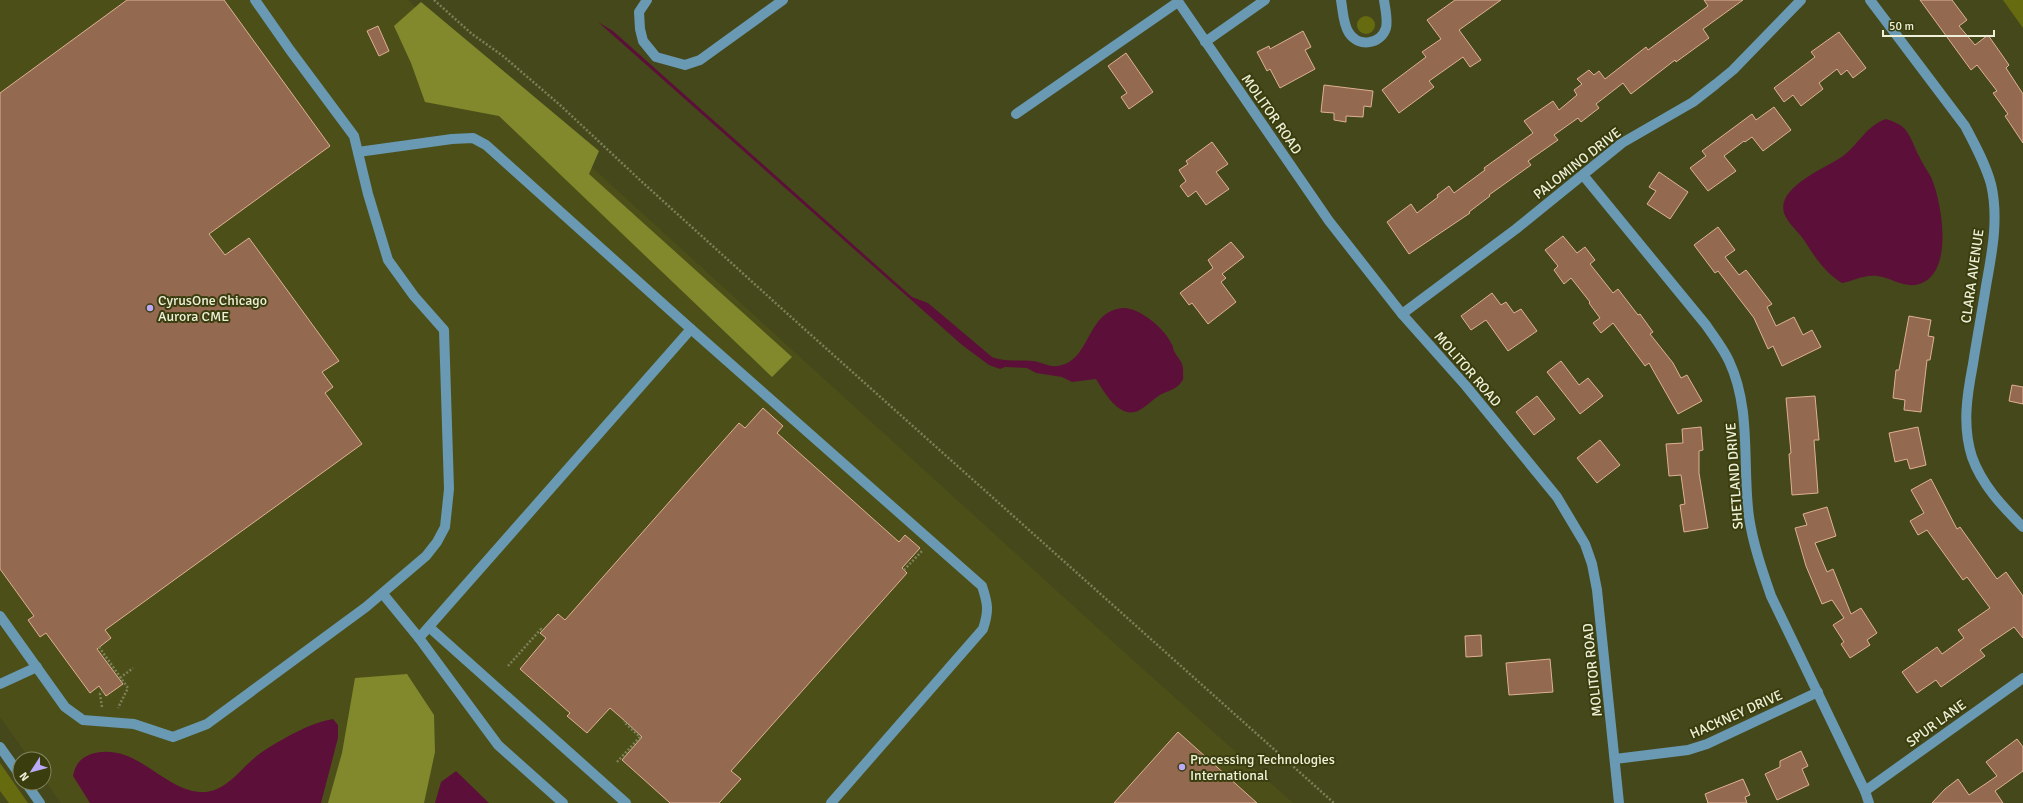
<svg xmlns="http://www.w3.org/2000/svg" width="2023" height="803" viewBox="0 0 2023 803" font-family="Signika,sans-serif">
<style>
.built{fill:#4c5018}
.green{fill:#666b10}
.forest{fill:#82882c}
.water{fill:#5c1039}
.building{fill:#93694f;stroke:#dfb194}
.lines{fill:none;stroke-linecap:round;stroke-linejoin:round}
.path{stroke:#7d8059;stroke-width:2.5;stroke-dasharray:2 2;stroke-linecap:butt}
.minor{stroke:#6999b3;stroke-width:10}
.poi-dot{fill:#baaaf7;stroke:#3a3d0e;stroke-width:1.5}
.labels{text-anchor:middle;stroke-width:4;stroke-linejoin:round;paint-order:stroke}
.street-label{font-size:14px;fill:#eef1d8;stroke:#3a3d0e}
.poi-label{font-size:14px;fill:#eef1d8;stroke:#3a3d0e;text-anchor:start}
</style>
<rect width="100%" height="100%" fill="#45481a"/>
<!-- built -->
<path class="built" d="M0,0h408l717,653 168,150h-1232l-17,-24v-20h-14l-30,-42z"/>
<!-- green -->
<g class="green">
<path d="M2003,0h20v28z"/>
<circle cx="1366" cy="25" r="9"/>
<path d="M0,763l28,40h-19l-9,-12z"/>
</g>
<!-- forest -->
<g class="forest">
<path d="M421,2l178,149 -10,23 203,183 -20,20 -273,-261 -74,-14 -14,-39 -17,-37z"/>
<path d="M407,674l27,41 1,37 -11,51h-96l14,-50 13,-75z"/>
</g>
<!-- water -->
<g class="water">
<path d="M598,22l15,9 299,266 16,6 64,54c13,5 27,3 41,4 8,1 16,6 24,5 35,-4 28,-56 67,-58 16,0 41,21 47,35 2,2 2,6 3,8 5,9 10,11 9,22 0,3 1,6 -1,8 -4,8 -15,10 -22,14 -8,5 -14,12 -22,16 -19,8 -34,-19 -42,-32l-24,3 -10,-5 -26,-4 -9,-5 -22,-1 -5,2 -11,-4 -27,-20z"/>
<path d="M1886,119c7,2 14,5 19,10 7,9 9,18 14,27 3,7 8,14 12,21 11,25 22,90 -7,105 -16,9 -31,-4 -47,-6 -12,-2 -24,5 -35,7 -17,-10 -28,-27 -38,-43 -6,-9 -16,-16 -20,-27 -8,-26 42,-45 59,-57 16,-12 23,-30 43,-37z"/>
<path d="M333,719l5,6v13l-17,65h-231l-17,-27c2,-11 7,-18 18,-22 45,-13 70,35 109,38 27,2 42,-27 62,-40 20,-13 47,-29 71,-33z"/>
<path d="M456,771l33,32h-54l6,-21z"/>
</g>
<!-- building -->
<g class="building">
<path d="M127,0h97l106,146 -121,88 16,21 24,-17 90,123 -17,11 11,15 -8,6 37,51 -257,186 6,8 -14,11 26,35 -17,12 -7,-10 -9,7 -44,-60 -6,4 -12,-17 6,-4 -34,-47v-476z"/>
<path d="M1455,0h46l-42,30 22,30 -11,7 -7,-10 -34,24 5,6 -35,26 -17,-23 44,-33 -4,-5 19,-13 -14,-19z"/>
<path d="M1704,0h39l-40,29 6,9 -33,24 -1,-2 -44,34 -8,-11 -27,21 3,4 -18,14 -3,-4 -24,17 4,5 -30,21 3,4 -42,30 1,1 -21,16 1,1 -61,41 -22,-32 24,-18 6,9 21,-16 -1,-2 12,-9 5,7 31,-23 -1,-2 49,-35 -9,-12 29,-20 6,9 18,-15 -3,-5 8,-6 -5,-5 12,-9 5,5 5,-4 6,8 41,-32 2,3 60,-44z"/>
<path d="M1920,0h32l15,20 -8,6 16,19 13,-10 21,30 -3,3 17,26v49l-18,-27 3,-2 -15,-21 4,-2 -20,-26 -6,5z"/>
<path d="M378,26l11,25 -10,5 -12,-25z"/>
<path d="M1303,31l8,16 -6,3 10,19 -35,19 -10,-19 -3,2 -10,-19 12,-6 1,3z"/>
<path d="M1839,32l27,36 -13,10 -6,-8 -6,5 -4,-6 -18,14 4,6 -22,17 -8,-11 -9,7 -10,-14 41,-31 -4,-5z"/>
<path d="M1126,53l27,39 -24,17 -8,-12 6,-4 -19,-27z"/>
<path d="M1324,85l49,6 -2,16 -7,-1 -1,11 -17,-1v6l-12,-2v-7l-13,-1z"/>
<path d="M1774,107l17,23 -28,21 -11,-14 -7,5 -1,-1 -20,15 12,15 -28,20 -18,-23 16,-12 -4,-5 50,-37 4,6z"/>
<path d="M1212,142l16,22 -12,8 13,17 -23,16 -10,-14 -8,6 -8,-11 6,-5 -7,-11 9,-6 -2,-3z"/>
<path d="M1659,172l29,20 -18,27 -23,-15 9,-13 -7,-4z"/>
<path d="M1718,227l17,23 -10,7 14,18 7,-5 26,34 -5,3 9,19 18,-9 9,18 9,-5 9,17 -39,19 -9,-20 -5,3 -14,-31 -36,-47 -3,2 -21,-28z"/>
<path d="M1563,236l14,17 8,-6 10,13 -5,4 23,29 5,-4 20,26 2,-1 13,18 -3,2 23,29 8,15 6,-3 15,26 -24,13 -29,-51 -4,3 -32,-43 -12,10 -8,-10 7,-5 -11,-15 1,-1 -19,-24 -7,6 -10,-14 4,-4 -13,-16z"/>
<path d="M1231,242l13,15 -22,17 4,4 -5,4 15,20 -28,22 -16,-21 -3,2 -9,-12 33,-25 -5,-8z"/>
<path d="M1492,293l9,12 5,-3 8,11 7,-4 16,22 -29,20 -22,-31 -15,10 -10,-14z"/>
<path d="M1909,316l22,4 -3,16 6,1 -4,23h-3l-6,52 -17,-2 1,-10 -12,-2 3,-28h3z"/>
<path d="M1561,361l18,24 9,-7 15,18 -23,18 -33,-42z"/>
<path d="M2012,385l11,2v17l-14,-3z"/>
<path d="M1537,396l18,23 -21,16 -18,-23z"/>
<path d="M1815,396l4,44h-5l4,53 -26,2 -3,-41 2,-1 -5,-55z"/>
<path d="M763,408l20,18 -6,7 122,109 6,-7 15,13 -18,20 5,5 -176,198 10,8 -22,24h-49l-48,-43 20,-23 -17,-16 -15,-13 -23,25 -20,-17 3,-3 -50,-44 26,-31 -6,-5 18,-19 7,6 174,-197 6,5z"/>
<path d="M1701,427l2,23 -4,1v22l9,55 -24,4 -4,-27 5,-1 -4,-29 -12,1 -3,-32 17,-1 -1,-14z"/>
<path d="M1918,427l8,38 -16,4 -3,-10 -12,3 -6,-29z"/>
<path d="M1600,440l20,25 -23,18 -20,-25z"/>
<path d="M1931,479l26,50 3,-2 37,52 9,-7 17,24v42l-9,-11 -34,23 5,6 -44,31 -5,-7 -19,13 -15,-21 35,-25 5,7 22,-16 -6,-8 32,-22 -23,-31 -4,3 -36,-50 -9,5 -8,-14 14,-8 -13,-23z"/>
<path d="M1827,507l9,29 -21,7 12,29 6,-3 18,45 10,-6 16,25 -10,7 3,5 -20,13 -9,-14 3,-2 -11,-17 11,-7 -12,-18 -10,4 -16,-38 -11,-38 12,-3 -4,-11z"/>
<path d="M1481,635l1,21 -16,1 -1,-21z"/>
<path d="M1550,659l3,33 -44,3 -3,-32z"/>
<path d="M1178,732l79,71h-143z"/>
<path d="M2017,739l6,8v24l-28,20 8,12h-71l13,-14 13,-10 11,16 28,-19 -11,-14z"/>
<path d="M1801,751l7,15 -6,3 7,16 -32,15 -12,-26 15,-7v-6z"/>
<path d="M1743,779l7,16 -5,2 2,6h-39l-3,-9z"/>
</g>
<g class="lines">
<!-- path -->
<g class="path">
<path d="M434,0l38,34 31,22 57,49 81,76 150,136 543,486"/>
<path d="M904,570l19,-20"/>
<path d="M99,647l29,41 -10,20"/>
<path d="M508,666l33,-37 2,2"/>
<path d="M120,678l13,-10"/>
<path d="M102,707l-2,-13 3,-3"/>
<path d="M617,762l23,-25 -16,-15 1,-1"/>
</g>
<!-- minor -->
<g class="minor">
<path d="M647,0l-8,12 1,17 3,12 13,16 29,8 15,-5 83,-60"/>
<path d="M1177,0l152,221 73,93 64,72 91,111 28,47 7,20 5,26 22,213"/>
<path d="M1341,0c2,11 2,24 8,33 10,15 32,11 37,-5 2,-9 -1,-20 -2,-28"/>
<path d="M1870,0l95,126c10,19 20,37 26,58 8,34 1,69 -5,102 -4,26 -9,52 -13,78 -6,31 -11,62 -1,93 10,28 30,49 51,70"/>
<path d="M1205,42l60,-42"/>
<path d="M1016,114l162,-112"/>
<path d="M358,152l94,-13 21,-1 13,7 205,184 291,257c6,18 7,25 1,43l-152,174"/>
<path d="M1583,175l123,150c8,12 17,23 23,36 23,49 13,104 20,156 4,27 13,53 22,79l94,195 4,12"/>
<path d="M1402,314l114,-85 106,-86 71,-41 23,-18 17,-14 68,-70"/>
<path d="M383,594l36,44 79,107 65,58"/>
<path d="M0,616l65,91 18,13 51,4 39,13 34,-13 159,-117 60,-51 11,-14 8,-15 4,-38 -5,-159 -30,-34 -26,-36 -20,-66 -14,-58 -64,-86 -35,-50"/>
<path d="M429,627l197,176"/>
<path d="M419,638l272,-309"/>
<path d="M0,684l37,-17"/>
<path d="M0,747l20,28"/>
<path d="M1615,759l73,-9 19,-6 111,-52"/>
<path d="M26,783l14,20"/>
<path d="M1865,791l158,-113"/>
</g>
</g>
<!-- markers -->
<g class="poi-dot">
<circle cx="150" cy="308" r="4"/>
<circle cx="1182" cy="767" r="4"/>
</g>
<g class="labels">
<!-- street labels -->
<g class="street-label">
<text transform="translate(1272 114) rotate(55)" y="5">MOLITOR ROAD</text>
<text transform="translate(1577 163) rotate(-38)" y="5">PALOMINO DRIVE</text>
<text transform="translate(1972 276) rotate(-82)" y="5">CLARA AVENUE</text>
<text transform="translate(1468 369) rotate(49)" y="5">MOLITOR ROAD</text>
<text transform="translate(1734 476) rotate(-94)" y="5">SHETLAND DRIVE</text>
<text transform="translate(1592 670) rotate(-96)" y="5">MOLITOR ROAD</text>
<text transform="translate(1736 714) rotate(-24)" y="5">HACKNEY DRIVE</text>
<text transform="translate(1936 723) rotate(-36)" y="5">SPUR LANE</text>
</g>
<!-- poi labels -->
<g class="poi-label">
<text x="158" y="305">CyrusOne Chicago<tspan x="158" dy="16">Aurora CME</tspan></text>
<text x="1190" y="764">Processing Technologies<tspan x="1190" dy="16">International</tspan></text>
</g>
</g>
<!-- north arrow -->
<g transform="translate(32 771) rotate(234)"><circle r="19" fill="#3a3d0e" stroke="#82855f"/>
<path d="M0-3L7 15L0 10L-7 15Z" fill="#baaaf7"/>
<text y="-6" font-size="11" font-weight="bold" text-anchor="middle" fill="#eef1d8">N</text>
</g>
<!-- scale -->
<path d="M1883 30v6h111v-6" fill="none" stroke="#eef1d8" stroke-width="2"/>
<text x="1889" y="30" font-size="12" fill="#eef1d8" stroke="#3a3d0e" stroke-width="3" paint-order="stroke">50 m</text>
</svg>
